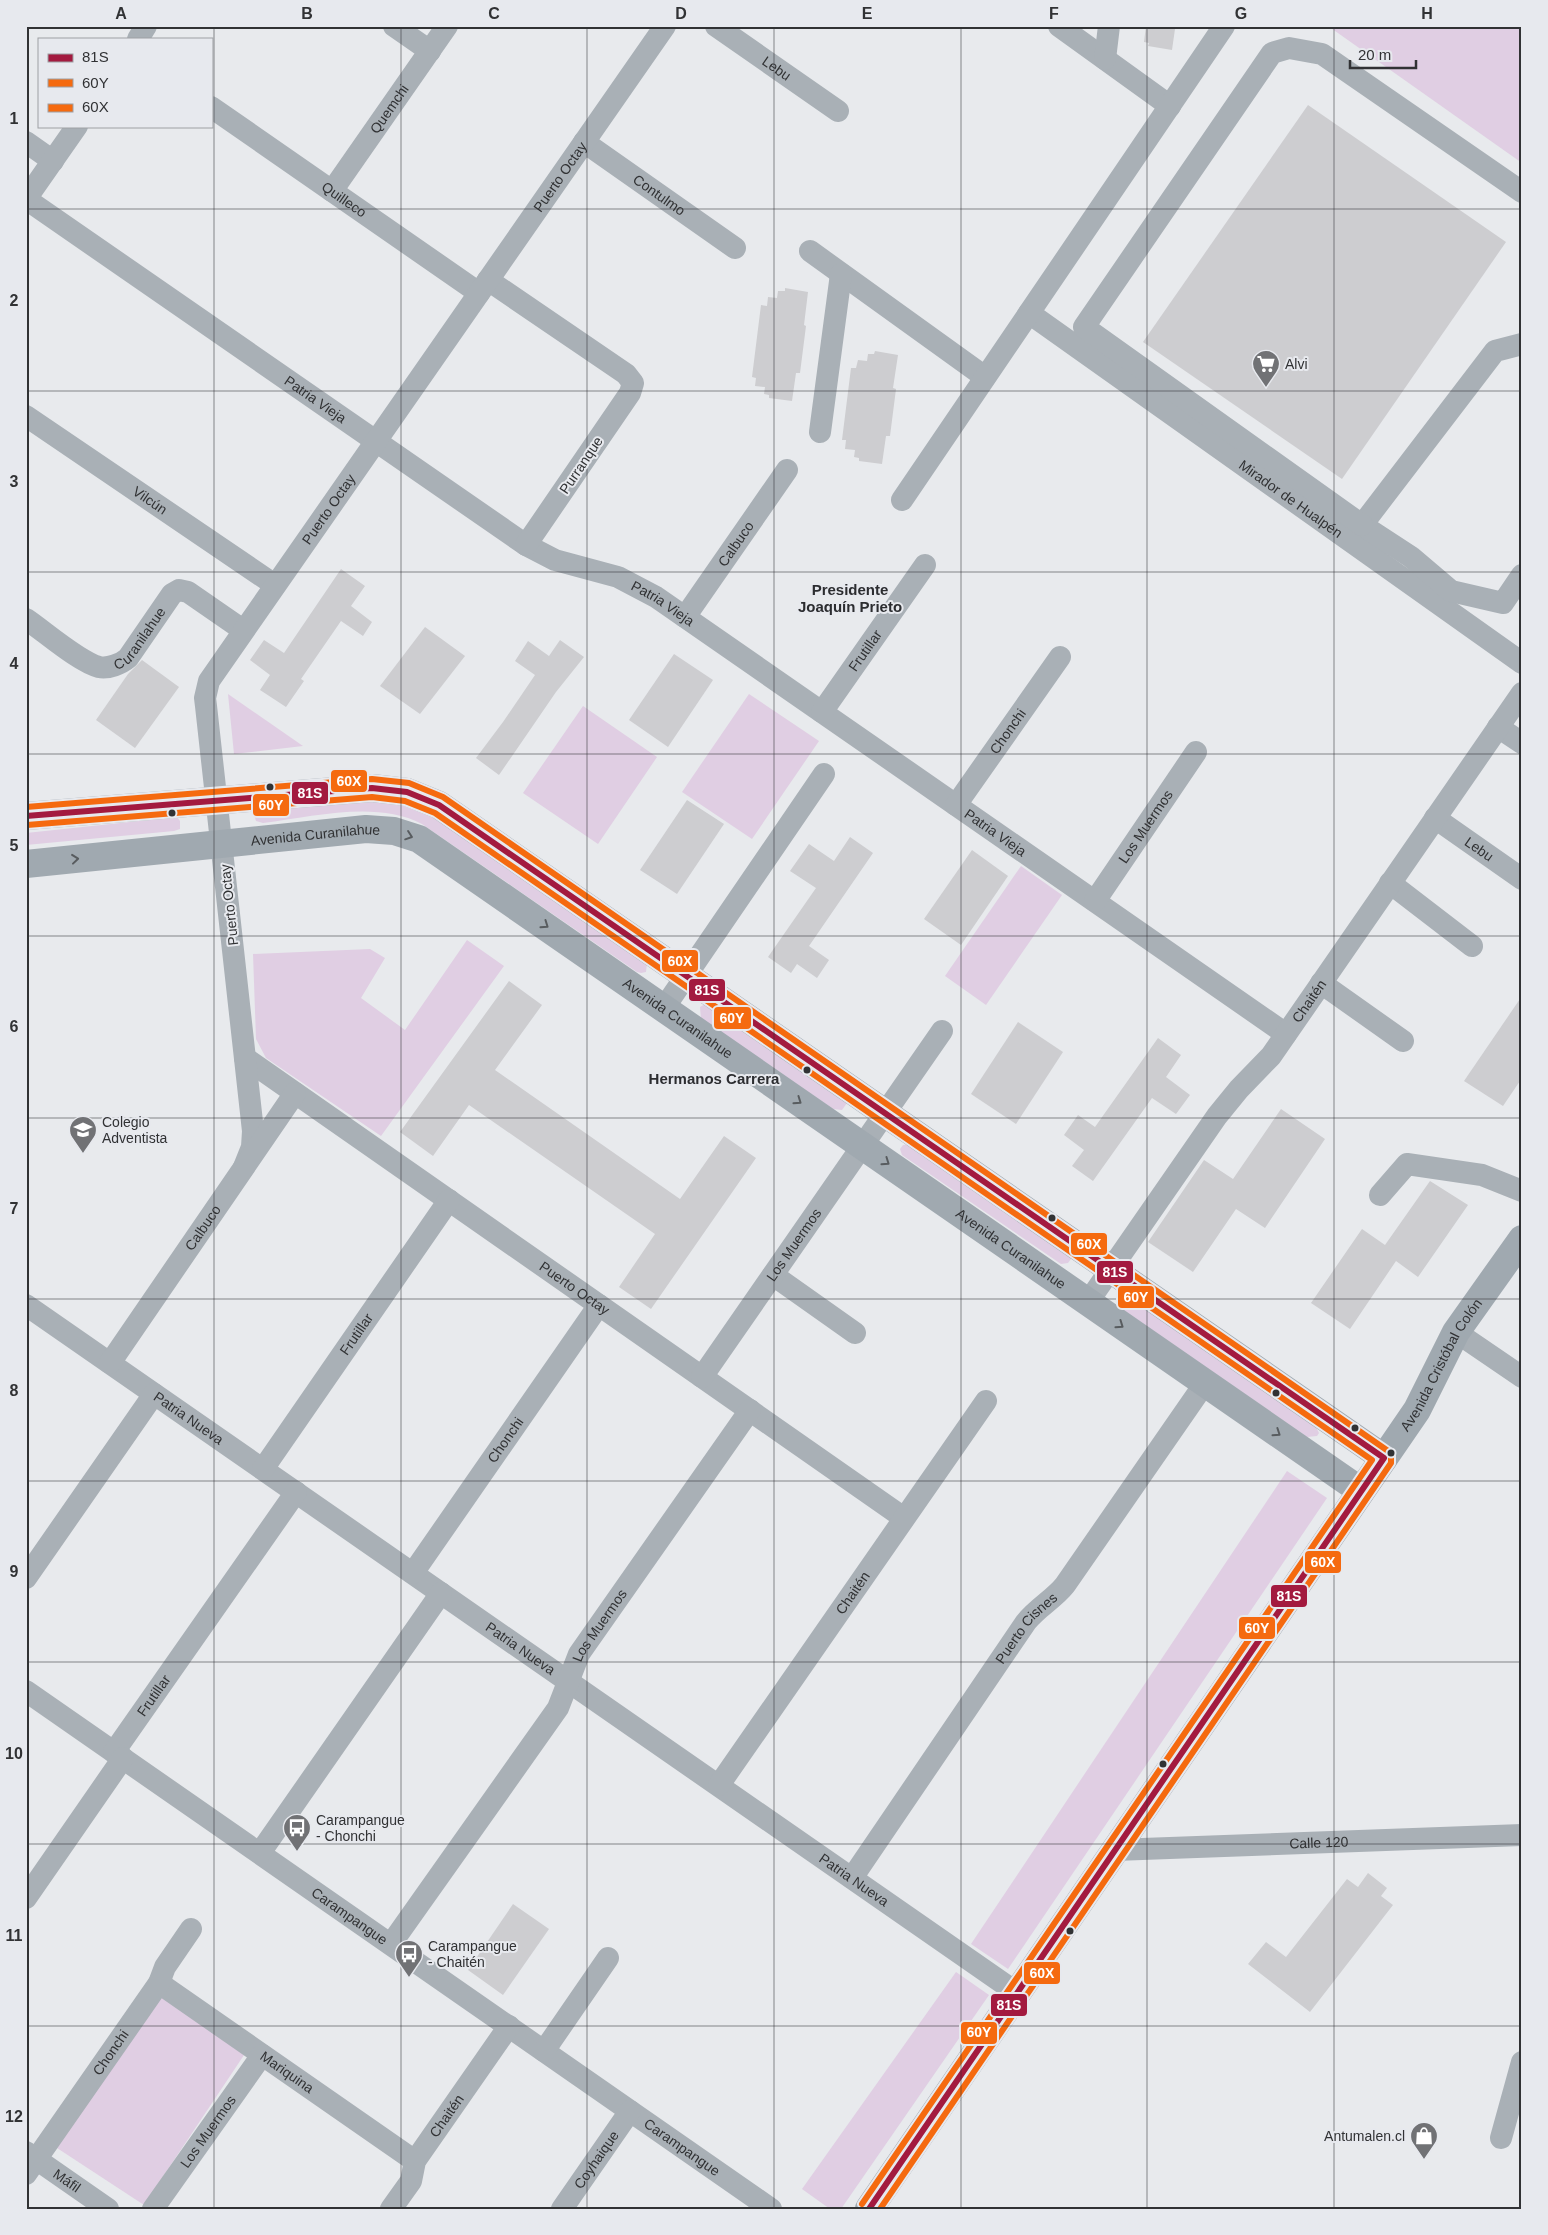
<svg xmlns="http://www.w3.org/2000/svg" width="1548" height="2235" viewBox="0 0 1548 2235" font-family="Arial,sans-serif">
<style>
.green{fill:#e0cee3}
.building{fill:#cdcdd0}
.lines{fill:none;stroke-linecap:round;stroke-linejoin:round}
.minor{stroke:#a9b0b6;stroke-width:22}
.major{stroke:#a0a9b0;stroke-width:28}
.bus-1-casing{stroke:#e7e9ee;stroke-width:10}
.bus-2-casing{stroke:#e7e9ee;stroke-width:10}
.bus-3-casing{stroke:#e7e9ee;stroke-width:10}
.bus-1{stroke:#a31a3f;stroke-width:6}
.bus-2{stroke:#f56a0f;stroke-width:6}
.bus-3{stroke:#f56a0f;stroke-width:6}
.oneway{stroke:#585c5f}
.grid{fill:none;stroke:#313234;stroke-width:1;stroke-opacity:0.55}
.bus-dot{fill:#313234;stroke:#e7e9ee;stroke-width:2}
.labels{text-anchor:middle;stroke-width:4;stroke-linejoin:round;paint-order:stroke}
.street-label{font-size:14px;fill:#313234;stroke:#e7e9ee}
.poi-label{font-size:14px;fill:#313234;stroke:#e7e9ee;text-anchor:start}
.neighbourhood-label{font-size:15px;font-weight:bold;fill:#2c2d30;stroke:#e7e9ee}
.line-badge{stroke:#e7e9ee;stroke-width:2}
.badge-label{font-size:14px;text-anchor:middle;font-weight:bold;fill:#fff}
.neatline{fill:none;stroke:#313234;stroke-width:2}
.grid-label{font-size:16px;text-anchor:middle;font-weight:bold;fill:#313234}
</style>
<rect width="100%" height="100%" fill="#e8eaed"/>
<!-- green -->
<g class="green">
<path d="M1328,26h194v137z"/>
<path d="M228,694l75,52 -69,8z"/>
<path d="M749,694l70,47 -67,98 -70,-47z"/>
<path d="M583,706l74,51 -59,87 -75,-51z"/>
<path d="M354,801h39l40,15 214,147 -1,9 -5,1 -4,-1 -215,-148c-46,-24 -109,-7 -159,-1l-7,-2 -3,-10z"/>
<path d="M177,817l3,4v8l-6,2 -148,14v-12z"/>
<path d="M1021,866l41,29 -76,110 -41,-29z"/>
<path d="M467,940l37,26 -123,170 -115,-78 -10,-19 -3,-85 117,-5 15,9 -24,40 44,32z"/>
<path d="M705,1004l137,91 5,8 -5,7 -9,-1 -132,-90 -1,-12z"/>
<path d="M911,1144l158,108 2,7 -3,4 -7,1 -159,-109 -2,-6 3,-4z"/>
<path d="M1130,1298l185,127 4,8 -2,3 -10,1 -184,-127 -2,-6 2,-4z"/>
<path d="M1287,1471l40,27 -319,471 -37,-25z"/>
<path d="M956,1972l33,23 -148,214h-11l-28,-20z"/>
<path d="M161,1995l85,57 -102,153 -87,-57z"/>
</g>
<!-- building -->
<g class="building">
<path d="M1146,26h24v3h5l-3,21 -24,-4 1,-3 -5,-1z"/>
<path d="M1308,105l198,137 -164,237 -199,-137z"/>
<path d="M785,288l23,4 -4,33 2,1 -6,47h-4l-4,28 -23,-3v-3l-5,-1 1,-7 -10,-1 1,-8 -4,-1 9,-72 6,1 1,-9 9,1 1,-7h7z"/>
<path d="M875,351l23,4 -5,33 3,1 -6,47h-4l-4,28 -23,-3v-3l-5,-1 1,-7 -10,-1 1,-9h-4l9,-72h5l2,-8 9,1 1,-7h6z"/>
<path d="M341,569l24,17 -14,20 21,16 -9,14 -22,-15 -40,58 3,2 -18,26 -26,-17 10,-15 -20,-15 14,-20 20,13z"/>
<path d="M425,627l40,29 -45,58 -40,-28z"/>
<path d="M560,640l24,17 -28,35 -57,83 -23,-17 27,-36 32,-47 -20,-14 13,-20 21,15z"/>
<path d="M674,654l39,26 -45,67 -39,-27z"/>
<path d="M142,660l37,27 -44,61 -39,-28 32,-46z"/>
<path d="M687,800l37,24 -47,70 -37,-24z"/>
<path d="M850,837l23,16 -64,93 20,14 -12,18 -20,-14 -6,9 -23,-16 48,-69 -26,-17 19,-27 25,17z"/>
<path d="M972,850l36,26 -47,69 -37,-26z"/>
<path d="M509,981l33,24 -47,65 185,129 44,-63 32,22 -105,151 -32,-22 36,-53 -186,-129 -36,51 -33,-24z"/>
<path d="M1522,996v82l-19,28 -39,-25z"/>
<path d="M1018,1022l45,30 -47,72 -45,-30z"/>
<path d="M1158,1038l23,17 -15,22 24,18 -14,19 -24,-16 -59,83 -21,-15 12,-16 -20,-15 14,-20 17,12z"/>
<path d="M1281,1109l44,30 -60,89 -29,-19 -43,63 -45,-30 56,-82 29,19z"/>
<path d="M1430,1181l38,24 -50,72 -22,-16 -46,68 -39,-26 51,-74 23,16z"/>
<path d="M1368,1873l19,15 -6,8 12,9 -83,107 -62,-48 18,-22 20,15 61,-78 11,8z"/>
<path d="M513,1904l36,25 -46,66 -35,-25z"/>
</g>
<g class="lines">
<!-- minor -->
<g class="minor">
<path d="M394,26l36,25"/>
<path id="s1" d="M716,26l122,85"/>
<path d="M1059,26l111,80"/>
<path d="M138,39l8,-13"/>
<path d="M1105,59l4,-33"/>
<path id="s2" d="M211,107l268,186"/>
<path d="M26,142l27,19"/>
<path id="s3" d="M584,142l151,106"/>
<path id="s4" d="M332,191l115,-165"/>
<path id="s5" d="M26,199l500,346 29,15 63,17 38,20 630,437"/>
<path d="M26,199l51,-73"/>
<path d="M810,251l175,126"/>
<path d="M488,280l138,94 7,9 -3,10 -104,152"/>
<path id="s6" d="M1029,313l493,350"/>
<path d="M1522,344l-27,7 -133,174 49,32 40,34 52,12 19,-28"/>
<path id="s7" d="M26,416l249,169"/>
<path d="M820,432l21,-158"/>
<path d="M902,500l322,-474"/>
<path d="M1362,525l-278,-198 188,-274 17,-5 33,6 200,138"/>
<path id="s8" d="M685,617l102,-147"/>
<path id="s9" d="M26,619c18,12 53,43 73,48 9,2 22,-3 29,-9l44,-64 7,-4 9,2 55,38"/>
<path id="s10" d="M822,712l103,-147"/>
<path d="M1498,727l24,16"/>
<path id="s11" d="M956,805l104,-148"/>
<path id="s12" d="M1435,818l87,61"/>
<path d="M1390,883l82,63"/>
<path id="s13" d="M1095,901l101,-149"/>
<path d="M1321,983l82,58"/>
<path d="M664,1008l160,-234"/>
<path id="s14" d="M245,1058l659,460"/>
<path id="s15" d="M244,1167l8,-20 1,-16 -47,-425 -1,-8 4,-17 456,-655"/>
<path d="M1380,1195l27,-31 75,11 40,16"/>
<path d="M773,1275l82,58"/>
<path id="s16" d="M1088,1302l129,-186 22,-27 32,-33 251,-363"/>
<path id="s17" d="M26,1305l991,688"/>
<path d="M1456,1332l66,45"/>
<path id="s18" d="M110,1363l185,-270"/>
<path id="s19" d="M702,1377l240,-346"/>
<path id="s20" d="M263,1469l186,-269"/>
<path id="s21" d="M413,1573l186,-268"/>
<path d="M26,1578l128,-184"/>
<path id="s22" d="M26,1691l745,518"/>
<path id="s23" d="M114,1752l182,-260"/>
<path id="s24" d="M719,1785l267,-384"/>
<path id="s25" d="M1115,1850l407,-15"/>
<path d="M260,1853l181,-260"/>
<path id="s26" d="M852,1878l174,-256c12,-15 28,-23 39,-37l140,-202"/>
<path d="M26,1898l97,-140"/>
<path id="s27" d="M391,1944l167,-236 21,-54 171,-244"/>
<path id="s28" d="M159,1983l256,178"/>
<path d="M544,2051l64,-93"/>
<path d="M1501,2138l21,-76"/>
<path id="s29" d="M26,2152l82,57"/>
<path id="s30" d="M26,2174l133,-191 6,-16 26,-38"/>
<path id="s31" d="M153,2209l109,-154"/>
<path id="s32" d="M391,2209l20,-28 4,-20 94,-135"/>
<path id="s33" d="M562,2209l68,-98"/>
</g>
<!-- major -->
<g class="major">
<path d="M26,816l346,-28 35,4 32,13 945,653"/>
<path id="s34" d="M26,864l340,-35 28,2 25,8 942,652"/>
<path id="s35" d="M869,2209l548,-799 39,-78 66,-93"/>
</g>
<defs>
<path id="bus-1" d="M26,816l346,-28 35,4 32,13 945,653 -515,751"/>
<path id="bus-2" d="M27,825l345,-28 33,4 30,12 937,647 -510,744"/>
<path id="bus-3" d="M26,807l346,-28 37,4 34,14 948,656v10l-511,746"/>
</defs>
<!-- bus-1 casing -->
<use href="#bus-1" class="bus-1-casing"/>
<!-- bus-2 casing -->
<use href="#bus-2" class="bus-2-casing"/>
<!-- bus-3 casing -->
<use href="#bus-3" class="bus-3-casing"/>
<!-- bus-1 -->
<use href="#bus-1" class="bus-1"/>
<!-- bus-2 -->
<use href="#bus-2" class="bus-2"/>
<!-- bus-3 -->
<use href="#bus-3" class="bus-3"/>
</g>
<!-- one-way arrows -->
<defs><path id="oneway-chevron" d="M-2-3.5L2.5 0L-2 3.5" fill="none" stroke-width="1.6" stroke-linecap="round" stroke-linejoin="round" transform="scale(1.25)"/></defs>
<g class="oneway">
<use href="#oneway-chevron" transform="translate(409 836) rotate(19)"/>
<use href="#oneway-chevron" transform="translate(75 859) rotate(-6)"/>
<use href="#oneway-chevron" transform="translate(545 925) rotate(35)"/>
<use href="#oneway-chevron" transform="translate(798 1101) rotate(35)"/>
<use href="#oneway-chevron" transform="translate(886 1162) rotate(35)"/>
<use href="#oneway-chevron" transform="translate(1120 1325) rotate(35)"/>
<use href="#oneway-chevron" transform="translate(1277 1433) rotate(34)"/>
</g>
<!-- grid -->
<path class="grid" d="M214,26v2183M401,26v2183M587,26v2183M774,26v2183M961,26v2183M1147,26v2183M1334,26v2183M26,209h1496M26,391h1496M26,572h1496M26,754h1496M26,936h1496M26,1118h1496M26,1299h1496M26,1481h1496M26,1662h1496M26,1844h1496M26,2026h1496"/>
<!-- icons -->
<defs>
<symbol id="supermarket-pin" viewBox="-11 -11 22 30"><path d="M0 17L-7.5 6A9.5 9.5 0 1 1 7.5 6Z" fill="#717275" stroke="#e7e9ee"/><path d="M-6-5.5h2.5l.6 2H6L4.5 2H-2.5L-4.4-4H-6ZM-1.5 3.2a1.3 1.3 0 1 0 .1 0ZM3 3.2a1.3 1.3 0 1 0 .1 0Z" fill="#fff"/></symbol>
<symbol id="school-pin" viewBox="-11 -11 22 30"><path d="M0 17L-7.5 6A9.5 9.5 0 1 1 7.5 6Z" fill="#717275" stroke="#e7e9ee"/><path d="M0-5L7-2L0 1L-7-2ZM-4 1L0 2.5L4 1V4Q0 6-4 4Z" fill="#fff"/></symbol>
<symbol id="bus-pin" viewBox="-11 -11 22 30"><path d="M0 17L-7.5 6A9.5 9.5 0 1 1 7.5 6Z" fill="#717275" stroke="#e7e9ee"/><path d="M-5-6H5V4H4V6H2V4H-2V6H-4V4H-5ZM-3.5-4V0h7V-4ZM-3.5 1.2v1.5H-2V1.2ZM2 1.2v1.5H3.5V1.2Z" fill="#fff"/></symbol>
<symbol id="shop-pin" viewBox="-11 -11 22 30"><path d="M0 17L-7.5 6A9.5 9.5 0 1 1 7.5 6Z" fill="#717275" stroke="#e7e9ee"/><path d="M-5-2.5h2.3a2.7 3.5 0 0 1 5.4 0H5L5.5 6h-11ZM-1.5-2.5h3a1.5 2.3 0 0 0-3 0Z" fill="#fff"/></symbol>
</defs>
<g fill-rule="evenodd">
<use href="#supermarket-pin" x="1250" y="348" width="32" height="43"/>
<use href="#school-pin" x="67" y="1114" width="32" height="43"/>
<use href="#bus-pin" x="281" y="1812" width="32" height="43"/>
<use href="#bus-pin" x="393" y="1938" width="32" height="43"/>
<use href="#shop-pin" x="1408" y="2120" width="32" height="43"/>
</g>
<!-- markers -->
<g class="bus-dot">
<circle cx="270" cy="787" r="4.5"/>
<circle cx="172" cy="813" r="4.5"/>
<circle cx="807" cy="1070" r="4.5"/>
<circle cx="1052" cy="1218" r="4.5"/>
<circle cx="1276" cy="1393" r="4.5"/>
<circle cx="1355" cy="1428" r="4.5"/>
<circle cx="1391" cy="1453" r="4.5"/>
<circle cx="1163" cy="1764" r="4.5"/>
<circle cx="1070" cy="1931" r="4.5"/>
</g>
<g class="labels">
<!-- street labels -->
<g class="street-label">
<text dy="5" stroke="none"><textPath href="#s1" startOffset="74">Lebu</textPath></text>
<text dy="5" stroke="none"><textPath href="#s4" startOffset="100">Quemchi</textPath></text>
<text dy="5" stroke="none"><textPath href="#s15" startOffset="1105">Puerto Octay</textPath></text>
<text dy="5" stroke="none"><textPath href="#s3" startOffset="92">Contulmo</textPath></text>
<text dy="5" stroke="none"><textPath href="#s2" startOffset="162">Quilleco</textPath></text>
<text dy="5" stroke="none"><textPath href="#s5" startOffset="352">Patria Vieja</textPath></text>
<text transform="translate(581 465) rotate(-56)" y="5">Purranque</text>
<text dy="5" stroke="none"><textPath href="#s6" startOffset="321">Mirador de Hualpén</textPath></text>
<text dy="5" stroke="none"><textPath href="#s7" startOffset="150">Vilcún</textPath></text>
<text dy="5" stroke="none"><textPath href="#s15" startOffset="700">Puerto Octay</textPath></text>
<text dy="5" stroke="none"><textPath href="#s8" startOffset="89">Calbuco</textPath></text>
<text dy="5" stroke="none"><textPath href="#s5" startOffset="758">Patria Vieja</textPath></text>
<text dy="5" stroke="none"><textPath href="#s9" startOffset="141">Curanilahue</textPath></text>
<text dy="5" stroke="none"><textPath href="#s10" startOffset="75">Frutillar</textPath></text>
<text dy="5" stroke="none"><textPath href="#s11" startOffset="90">Chonchi</textPath></text>
<text dy="5" stroke="none"><textPath href="#s13" startOffset="90">Los Muermos</textPath></text>
<text dy="5" stroke="none"><textPath href="#s5" startOffset="1162">Patria Vieja</textPath></text>
<text dy="5" stroke="none"><textPath href="#s34" startOffset="291">Avenida Curanilahue</textPath></text>
<text dy="5" stroke="none"><textPath href="#s12" startOffset="54">Lebu</textPath></text>
<text transform="translate(229 905) rotate(-96)" y="5">Puerto Octay</text>
<text dy="5" stroke="none"><textPath href="#s16" startOffset="374">Chaitén</textPath></text>
<text dy="5" stroke="none"><textPath href="#s34" startOffset="711">Avenida Curanilahue</textPath></text>
<text dy="5" stroke="none"><textPath href="#s18" startOffset="164">Calbuco</textPath></text>
<text dy="5" stroke="none"><textPath href="#s19" startOffset="161">Los Muermos</textPath></text>
<text dy="5" stroke="none"><textPath href="#s34" startOffset="1116">Avenida Curanilahue</textPath></text>
<text dy="5" stroke="none"><textPath href="#s14" startOffset="402">Puerto Octay</textPath></text>
<text dy="5" stroke="none"><textPath href="#s20" startOffset="164">Frutillar</textPath></text>
<text dy="5" stroke="none"><textPath href="#s35" startOffset="1020">Avenida Cristóbal Colón</textPath></text>
<text dy="5" stroke="none"><textPath href="#s17" startOffset="198">Patria Nueva</textPath></text>
<text dy="5" stroke="none"><textPath href="#s21" startOffset="162">Chonchi</textPath></text>
<text dy="5" stroke="none"><textPath href="#s24" startOffset="234">Chaitén</textPath></text>
<text dy="5" stroke="none"><textPath href="#s27" startOffset="382">Los Muermos</textPath></text>
<text dy="5" stroke="none"><textPath href="#s26" startOffset="305">Puerto Cisnes</textPath></text>
<text dy="5" stroke="none"><textPath href="#s17" startOffset="602">Patria Nueva</textPath></text>
<text dy="5" stroke="none"><textPath href="#s23" startOffset="69">Frutillar</textPath></text>
<text dy="5" stroke="none"><textPath href="#s25" startOffset="204">Calle 120</textPath></text>
<text dy="5" stroke="none"><textPath href="#s17" startOffset="1008">Patria Nueva</textPath></text>
<text dy="5" stroke="none"><textPath href="#s22" startOffset="394">Carampangue</textPath></text>
<text dy="5" stroke="none"><textPath href="#s30" startOffset="148">Chonchi</textPath></text>
<text dy="5" stroke="none"><textPath href="#s28" startOffset="156">Mariquina</textPath></text>
<text dy="5" stroke="none"><textPath href="#s32" startOffset="110">Chaitén</textPath></text>
<text dy="5" stroke="none"><textPath href="#s31" startOffset="95">Los Muermos</textPath></text>
<text dy="5" stroke="none"><textPath href="#s22" startOffset="799">Carampangue</textPath></text>
<text dy="5" stroke="none"><textPath href="#s33" startOffset="60">Coyhaique</textPath></text>
<text dy="5" stroke="none"><textPath href="#s29" startOffset="50">Máfil</textPath></text>
</g>
<!-- poi labels -->
<g class="poi-label">
<text x="1285" y="369">Alvi</text>
<text x="102" y="1127">Colegio<tspan x="102" dy="16">Adventista</tspan></text>
<text x="316" y="1825">Carampangue<tspan x="316" dy="16">- Chonchi</tspan></text>
<text x="428" y="1951">Carampangue<tspan x="428" dy="16">- Chaitén</tspan></text>
<text x="1405" y="2141" text-anchor="end">Antumalen.cl</text>
</g>
<!-- neighbourhood labels -->
<g class="neighbourhood-label">
<text x="850" y="595">Presidente<tspan x="850" dy="17">Joaquín Prieto</tspan></text>
<text x="714" y="1084">Hermanos Carrera</text>
</g>
</g>
<g class="line-badge">
<rect x="330" y="769" width="38" height="24" rx="5" fill="#f56a0f"/>
<rect x="291" y="781" width="38" height="24" rx="5" fill="#a31a3f"/>
<rect x="252" y="793" width="38" height="24" rx="5" fill="#f56a0f"/>
<rect x="661" y="949" width="38" height="24" rx="5" fill="#f56a0f"/>
<rect x="688" y="978" width="38" height="24" rx="5" fill="#a31a3f"/>
<rect x="713" y="1006" width="39" height="24" rx="5" fill="#f56a0f"/>
<rect x="1070" y="1232" width="38" height="24" rx="5" fill="#f56a0f"/>
<rect x="1096" y="1260" width="38" height="24" rx="5" fill="#a31a3f"/>
<rect x="1117" y="1285" width="38" height="24" rx="5" fill="#f56a0f"/>
<rect x="1304" y="1550" width="38" height="24" rx="5" fill="#f56a0f"/>
<rect x="1270" y="1584" width="38" height="24" rx="5" fill="#a31a3f"/>
<rect x="1238" y="1616" width="38" height="24" rx="5" fill="#f56a0f"/>
<rect x="1023" y="1961" width="38" height="24" rx="5" fill="#f56a0f"/>
<rect x="990" y="1993" width="38" height="24" rx="5" fill="#a31a3f"/>
<rect x="960" y="2021" width="38" height="24" rx="5" fill="#f56a0f"/>
</g>
<g class="badge-label">
<text x="349" y="786">60X</text>
<text x="310" y="798">81S</text>
<text x="271" y="810">60Y</text>
<text x="680" y="966">60X</text>
<text x="707" y="995">81S</text>
<text x="732" y="1023">60Y</text>
<text x="1089" y="1249">60X</text>
<text x="1115" y="1277">81S</text>
<text x="1136" y="1302">60Y</text>
<text x="1323" y="1567">60X</text>
<text x="1289" y="1601">81S</text>
<text x="1257" y="1633">60Y</text>
<text x="1042" y="1978">60X</text>
<text x="1009" y="2010">81S</text>
<text x="979" y="2037">60Y</text>
</g>
<!-- border -->
<rect width="1548" height="2235" fill="none" stroke="#e7e9ee" stroke-width="55"/>
<!-- legend -->
<rect x="38" y="38" width="175" height="90" fill="#e7e9ee" stroke="#9ea0a4"/>
<rect x="48" y="54" width="25" height="8" fill="#a31a3f" stroke="#9ea0a4"/>
<text x="82" y="62" font-size="15" fill="#313234">81S</text>
<rect x="48" y="79" width="25" height="8" fill="#f56a0f" stroke="#9ea0a4"/>
<text x="82" y="88" font-size="15" fill="#313234">60Y</text>
<rect x="48" y="104" width="25" height="8" fill="#f56a0f" stroke="#9ea0a4"/>
<text x="82" y="112" font-size="15" fill="#313234">60X</text>
<!-- scale -->
<path d="M1350 60v8h66v-8" fill="none" stroke="#313234" stroke-width="2.5"/>
<text x="1358" y="60" font-size="15" fill="#313234" stroke="#e7e9ee" stroke-width="4" paint-order="stroke">20 m</text>
<rect x="28" y="28" width="1492" height="2180" class="neatline"/>
<g class="grid-label">
<text x="121" y="19">A</text>
<text x="307" y="19">B</text>
<text x="494" y="19">C</text>
<text x="681" y="19">D</text>
<text x="867" y="19">E</text>
<text x="1054" y="19">F</text>
<text x="1241" y="19">G</text>
<text x="1427" y="19">H</text>
<text x="14" y="124">1</text>
<text x="14" y="306">2</text>
<text x="14" y="487">3</text>
<text x="14" y="669">4</text>
<text x="14" y="851">5</text>
<text x="14" y="1032">6</text>
<text x="14" y="1214">7</text>
<text x="14" y="1396">8</text>
<text x="14" y="1577">9</text>
<text x="14" y="1759">10</text>
<text x="14" y="1941">11</text>
<text x="14" y="2122">12</text>
</g>
</svg>
